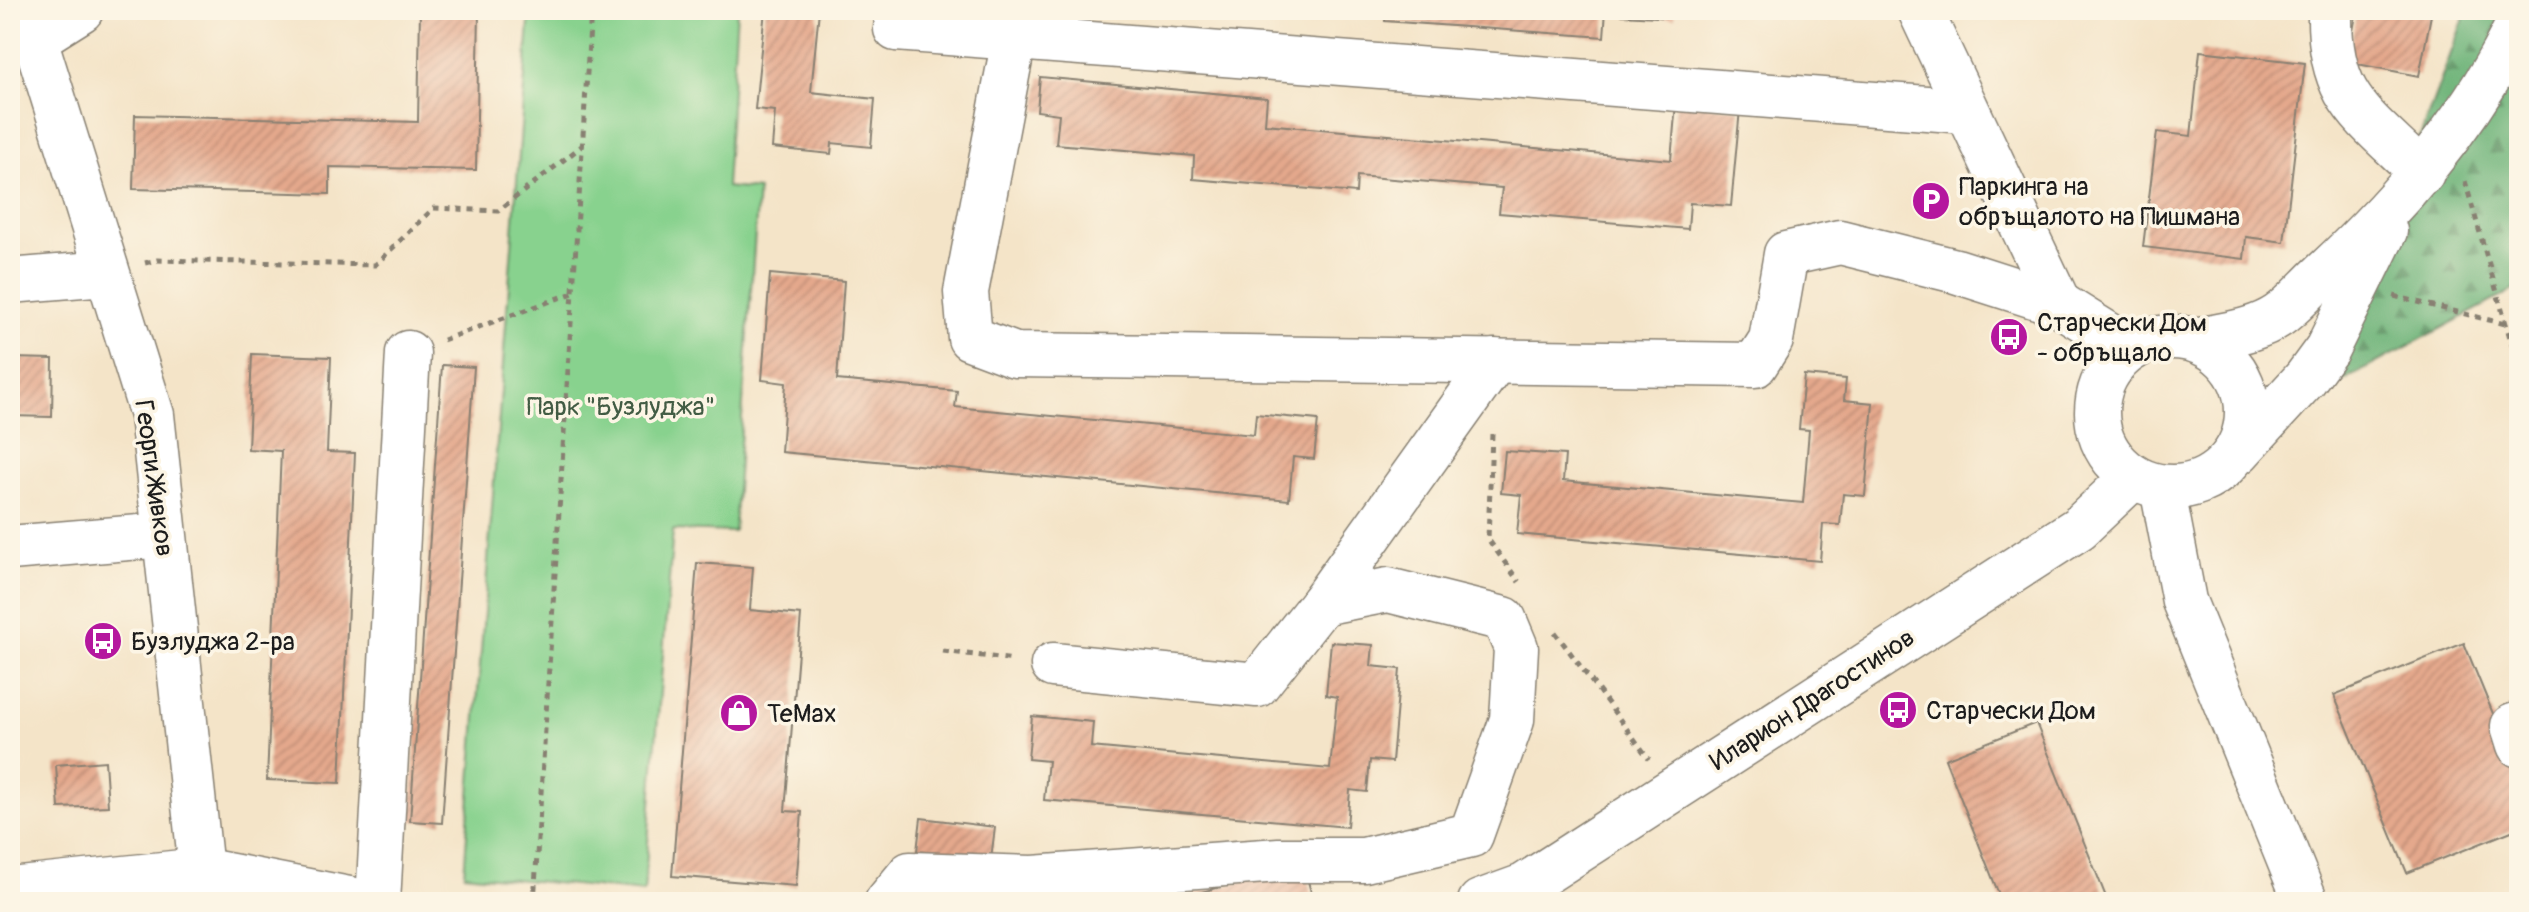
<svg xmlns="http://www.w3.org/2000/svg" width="2529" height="912" viewBox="0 0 2529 912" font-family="Pangolin,sans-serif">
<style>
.forest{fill:url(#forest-firs);stroke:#45684a;stroke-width:2}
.green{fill:#88d28e;stroke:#527755;stroke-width:2}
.building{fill:url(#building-hatch)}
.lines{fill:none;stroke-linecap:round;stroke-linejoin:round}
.minor-casing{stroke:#888072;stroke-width:47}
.path{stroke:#888072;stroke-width:5;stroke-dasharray:6 6;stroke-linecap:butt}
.minor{stroke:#fff;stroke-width:44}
.labels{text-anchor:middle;stroke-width:7;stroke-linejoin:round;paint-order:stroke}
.poi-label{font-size:26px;fill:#1c1c1c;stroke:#fcf5e5;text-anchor:start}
.park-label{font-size:26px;fill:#425c44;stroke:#fcf5e5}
.street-label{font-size:26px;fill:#1c1c1c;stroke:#fcf5e5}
</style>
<defs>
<pattern id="forest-firs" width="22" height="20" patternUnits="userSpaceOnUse" patternTransform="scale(2)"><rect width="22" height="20" fill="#6eb479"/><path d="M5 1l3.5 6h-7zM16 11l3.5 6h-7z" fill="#5a9262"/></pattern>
<pattern id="building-hatch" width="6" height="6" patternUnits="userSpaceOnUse" patternTransform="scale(2)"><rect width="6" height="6" fill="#e4a88c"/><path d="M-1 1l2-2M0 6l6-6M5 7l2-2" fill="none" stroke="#c39078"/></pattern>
</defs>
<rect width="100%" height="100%" fill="#fcf5e5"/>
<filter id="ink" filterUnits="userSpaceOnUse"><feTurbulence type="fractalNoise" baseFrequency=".0125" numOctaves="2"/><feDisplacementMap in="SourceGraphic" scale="16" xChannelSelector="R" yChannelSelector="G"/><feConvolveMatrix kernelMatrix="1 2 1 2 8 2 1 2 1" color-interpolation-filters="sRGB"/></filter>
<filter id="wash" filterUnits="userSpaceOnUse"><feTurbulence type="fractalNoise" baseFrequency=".006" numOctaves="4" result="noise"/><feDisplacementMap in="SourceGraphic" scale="32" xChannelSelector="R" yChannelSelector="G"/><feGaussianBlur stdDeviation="1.8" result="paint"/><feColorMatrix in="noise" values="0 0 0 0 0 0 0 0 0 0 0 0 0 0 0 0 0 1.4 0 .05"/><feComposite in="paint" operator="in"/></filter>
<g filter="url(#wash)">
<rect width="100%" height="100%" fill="#f4e4c8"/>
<!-- forest -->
<path class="forest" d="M2467,10h52v277l-193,103z"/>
<!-- green -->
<path class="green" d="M530,10h207l-11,177 32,3 -24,342 -61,-2 -29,362 -180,-18z"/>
<g id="blocks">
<!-- building -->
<g class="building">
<path d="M420,10h59l-3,160 -146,-3v27l-197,-5 2,-74 283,7z"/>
<path d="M765,10h54l-8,82 64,7 -4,48 -39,-4 -1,11 -59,-6 3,-37 -20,-2z"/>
<path d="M1386,10h220l-2,27 -219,-16z"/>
<path d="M1622,10h53v8l-53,-3z"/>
<path d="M2357,10h75l-13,66 -72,-14z"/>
<path d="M2200,51l105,12 -21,179 -38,-5 -2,22 -101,-12 14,-115 34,4z"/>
<path d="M1040,77l227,21 -2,26 406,36 5,-57 64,6 -9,97 -41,-3 -2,26 -189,-16 3,-25 -145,-12 -1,17 -163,-14 1,-23 -138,-12 3,-30 -22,-3z"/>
<path d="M770,274l74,7 -7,99 120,11 -2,16 299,28 2,-21 62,6 -4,39 -21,-2 -4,43 -508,-48 5,-69 -24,-3z"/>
<path d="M252,354l79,3 -4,95 28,1 -15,330 -73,-3 14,-329 -33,-2z"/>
<path d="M10,358l43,1 -1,58 -42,-1z"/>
<path d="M442,365l32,2 -32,456 -32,-2z"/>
<path d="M1804,375l42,4 -2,21 29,3 -8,93 -22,-2 -3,31 -17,-1 -3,37 -303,-27 4,-39 -20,-2 4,-42 60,4 -2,26 240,22 6,-73 -10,-1z"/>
<path d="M697,563l56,4 -3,43 51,5 -16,196 17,1 -6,74 -124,-10z"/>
<path d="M1331,642l42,3 -2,21 29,3 -8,93 -22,-2 -3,32 -17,-2 -3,37 -303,-27 4,-39 -20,-2 4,-43 61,6 -2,25 239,22 7,-72 -11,-2z"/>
<path d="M2464,643l55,134v51l-112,45 -73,-178z"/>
<path d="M2036,723l72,179h-106l-57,-143z"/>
<path d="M105,761l3,45 -49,2 -3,-43z"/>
<path d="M921,818l74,9 -4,32 -74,-8z"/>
<path d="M1304,866l9,34 -147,2v-1z"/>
<path d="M911,894l92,3v5h-93z"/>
<path d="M1030,896l55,4v2h-56z"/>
</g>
</g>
</g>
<g filter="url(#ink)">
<use href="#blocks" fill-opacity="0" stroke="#888072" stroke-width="2"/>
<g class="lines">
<defs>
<g id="minor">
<path d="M898,10l-2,19 1070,82"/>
<path d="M1920,10l139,294 72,45"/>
<path d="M2330,10c-2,90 33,104 92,163"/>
<path d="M10,15l25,24 117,376 49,455 -5,32"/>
<path d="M35,39l46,-29"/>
<path d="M1014,39l-48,253 4,46 45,17 740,10 16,-25 15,-86 54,-12 116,29 103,33"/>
<path d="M10,281l96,-8"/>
<circle cx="2172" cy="412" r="75"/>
<path d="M2197,341c26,-7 57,-9 81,-25 16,-11 30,-28 44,-41 79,-73 151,-156 197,-253"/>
<path d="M2238,452l67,-73 22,-30 58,-118"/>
<path d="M2162,487l22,114 122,301"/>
<path d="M10,548l154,-13"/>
<path d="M1053,665l204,20 65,-82 173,-242"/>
<path d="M2519,724l-6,2 6,19"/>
<path d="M10,890l191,-20 164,32"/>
<path d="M378,902l30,-549"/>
<path d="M887,902l23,-28 123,4 246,-18h85l107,-25 41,-115 4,-72 -12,-29 -116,-29 -66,13"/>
<path d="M1480,902l44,-16 555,-358 54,-51"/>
</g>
</defs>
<!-- minor casing -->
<use href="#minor" class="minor-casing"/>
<!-- path -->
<g class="path">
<path d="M2465,181l54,188"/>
<path d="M145,263l12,-3 218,5 59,-57 64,3 85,-66"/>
<path d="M2394,296l111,28"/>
<path d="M443,340l130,-47"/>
<path d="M1492,434l-4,105 31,43"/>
<path d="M1555,632l94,127"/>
<path d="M943,651l71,9"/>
<path d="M534,902l57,-892"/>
</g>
<!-- minor -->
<use href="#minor" class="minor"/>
</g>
</g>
<!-- icons -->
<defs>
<symbol id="parking-disc" viewBox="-11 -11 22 22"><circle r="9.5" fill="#b5179e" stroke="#fcf5e5"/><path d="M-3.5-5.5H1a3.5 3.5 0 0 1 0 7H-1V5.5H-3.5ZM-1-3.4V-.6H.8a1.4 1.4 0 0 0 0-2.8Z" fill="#fff"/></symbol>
<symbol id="bus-disc" viewBox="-11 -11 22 22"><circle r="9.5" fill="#b5179e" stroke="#fcf5e5"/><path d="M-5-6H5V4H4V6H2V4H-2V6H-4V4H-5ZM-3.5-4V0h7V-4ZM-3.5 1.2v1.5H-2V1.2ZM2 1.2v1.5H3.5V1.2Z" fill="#fff"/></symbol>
<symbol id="shop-disc" viewBox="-11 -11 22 22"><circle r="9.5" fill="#b5179e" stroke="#fcf5e5"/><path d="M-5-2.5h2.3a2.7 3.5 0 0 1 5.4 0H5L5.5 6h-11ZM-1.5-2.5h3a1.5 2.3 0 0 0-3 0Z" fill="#fff"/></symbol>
</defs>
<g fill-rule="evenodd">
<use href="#parking-disc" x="1909" y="179" width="44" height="44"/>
<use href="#bus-disc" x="1987" y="315" width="44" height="44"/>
<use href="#bus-disc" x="81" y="619" width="44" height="44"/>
<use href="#bus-disc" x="1876" y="688" width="44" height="44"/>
<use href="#shop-disc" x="717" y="691" width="44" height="44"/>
</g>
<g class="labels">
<!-- poi labels -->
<g class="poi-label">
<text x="1959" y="195">Паркинга на<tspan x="1959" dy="30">обръщалото на Пишмана</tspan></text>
<text x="2037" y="331">Старчески Дом<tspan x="2037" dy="30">- обръщало</tspan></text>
<text x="131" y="650">Бузлуджа 2-ра</text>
<text x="1926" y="719">Старчески Дом</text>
<text x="767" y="722">TeMax</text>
</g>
<!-- park labels -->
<g class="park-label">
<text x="621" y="415">Парк "Бузлуджа"</text>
</g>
<!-- street labels -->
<g class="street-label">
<text transform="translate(155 478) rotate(82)" y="9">Георги Живков</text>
<text transform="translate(1812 699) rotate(-33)" y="9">Иларион Драгостинов</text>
</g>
</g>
<!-- margin -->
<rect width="2529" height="912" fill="none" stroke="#fcf5e5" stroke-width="40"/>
</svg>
